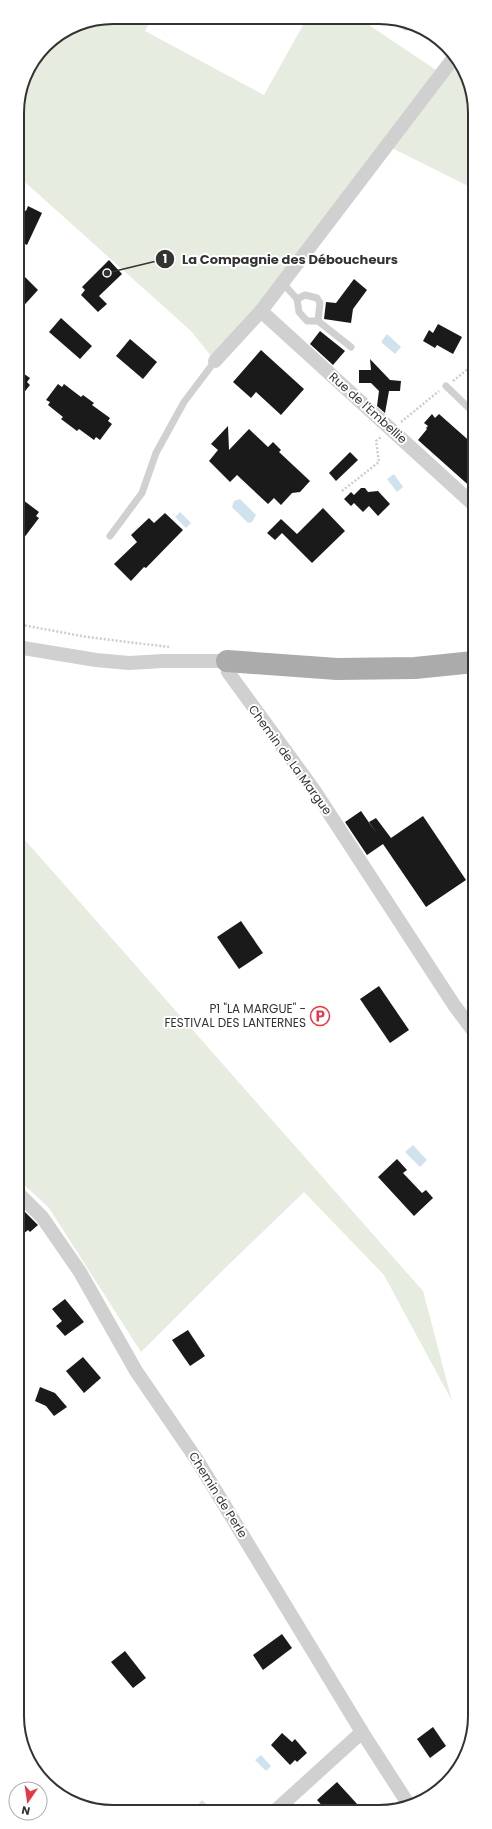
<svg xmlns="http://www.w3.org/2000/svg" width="492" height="1829" viewBox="0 0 492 1829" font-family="Poppins,sans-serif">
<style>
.green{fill:#e6ecdf}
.water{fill:#cfe2ee}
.building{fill:#1a1a1a}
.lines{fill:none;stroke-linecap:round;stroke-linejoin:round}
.path{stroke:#cdcdcd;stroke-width:2.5;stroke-dasharray:2 2;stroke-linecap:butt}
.service{stroke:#d0d0d0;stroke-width:7}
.minor{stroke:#d0d0d0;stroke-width:14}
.primary{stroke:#ababab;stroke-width:22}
.labels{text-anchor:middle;stroke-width:4;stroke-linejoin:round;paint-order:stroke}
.street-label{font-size:12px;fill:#333;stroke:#fff}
.poi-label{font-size:12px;fill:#333;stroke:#fff;text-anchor:end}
.rim{fill:none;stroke:#333;stroke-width:2}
.leader{fill:none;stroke:#333;stroke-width:1.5}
.callout-dot{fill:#333;stroke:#fff;stroke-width:1.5}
.mark-label{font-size:12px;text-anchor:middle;font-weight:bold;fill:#fff}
.callout-label{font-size:13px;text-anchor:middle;font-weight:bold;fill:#333;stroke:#fff;stroke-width:4;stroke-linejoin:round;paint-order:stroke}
</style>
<rect width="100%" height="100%" fill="#fff"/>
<!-- green -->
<g class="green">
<path d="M113,17h39l-7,14 119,64 43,-77 53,1 82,55 13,-18 10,15 9,29v89l-86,-43 -173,215 -24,-30 -174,-156v-68l7,-31 21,-31 31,-21z"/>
<path d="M17,831l406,460 29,110 -68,-126 -80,-83 -84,81 -79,79 -92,-144 -31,-29z"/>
</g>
<!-- water -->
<g class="water">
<path d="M387,334l14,13 -6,7 -14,-12z"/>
<path d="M394,474l9,13 -6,5 -10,-13z"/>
<path d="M240,499l16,16 -4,7 -4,1 -16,-16 2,-6z"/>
<path d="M180,512l11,11 -5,5 -11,-11z"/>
<path d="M413,1145l14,15 -7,7 -15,-15z"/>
<path d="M261,1755l10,11 -5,5 -11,-11z"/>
<path d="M202,1800l5,5 -5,5h-9z"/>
</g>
<!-- building -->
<g class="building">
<path d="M28,206l14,7 -15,32 -10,-5 4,-11 -4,-2v-4l6,-14 3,2z"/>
<path d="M109,260l13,14 -23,22 8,8 -9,8 -17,-17 4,-5 -3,-3z"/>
<path d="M25,277l13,13 -21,23v-28z"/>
<path d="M354,279l13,11 -14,19 -2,14 -27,-4 2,-17 10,1z"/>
<path d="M61,318l31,28 -12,13 -31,-27z"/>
<path d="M438,324l24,13 -9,17 -16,-9 -2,3 -12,-7 6,-11 4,3z"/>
<path d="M320,331l25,20 -12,14 -23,-21z"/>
<path d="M130,339l27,23 -14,17 -27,-23z"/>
<path d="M261,350l43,39 -23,26 -25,-23 -5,6 -18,-16z"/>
<path d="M370,359l20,21 11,1 -1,10h-11l-4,22 -8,-7 2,-15 -8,-8h-12v-13h12z"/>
<path d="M17,369l13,9 -3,4 3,3 -13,16z"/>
<path d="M58,384l4,3 2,-3 17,13 2,-2 11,8 -2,2 18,13 -2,3 4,3 -12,16 -4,-3 -2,3 -15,-11 -2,2 -16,-12 2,-2 -15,-12 2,-3 -4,-2z"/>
<path d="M432,414l3,4 4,-4 35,31v45l-56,-50 9,-11 -1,-1 2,-2 -4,-3z"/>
<path d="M228,426l1,24 20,-21 19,18 5,-5 8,8 -2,2 31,29 -10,11 -8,1 -11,12 -7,-7 -6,6 -31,-29 -7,7 -21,-21 9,-11 -7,-6z"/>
<path d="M350,452l8,8 -22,21 -7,-8z"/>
<path d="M361,488h4l3,4 10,-1 12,13 -12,12 -9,-10 -6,6 -9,-9 -3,3 -7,-7 7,-7 3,3z"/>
<path d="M23,500l16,12 -3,4 3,2 -22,29v-39z"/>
<path d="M323,508l22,23 -33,32 -30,-30 -7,7 -8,-7 14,-14 16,15z"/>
<path d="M165,513l18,17 -37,38 -2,-1 -13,14 -17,-17 23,-22 -6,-7 18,-17 5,5z"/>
<path d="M361,811l16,23 -8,-12 7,-4 15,20 32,-22 43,64 -40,27 -43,-63 -16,11 -22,-33z"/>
<path d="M241,921l22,32 -24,16 -22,-32z"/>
<path d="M379,986l30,44 -19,13 -30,-44z"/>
<path d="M397,1159l10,11 -4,3 19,20 4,-3 7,8 -19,18 -36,-39z"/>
<path d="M23,1210l15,15 -8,7 -2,-2 -10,8v-24z"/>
<path d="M65,1299l19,23 -19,14 -9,-10 6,-5 -10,-12z"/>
<path d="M188,1330l17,26 -15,10 -18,-26z"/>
<path d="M83,1357l18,21 -17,15 -18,-22z"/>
<path d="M40,1387l15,6 12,14 -13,9 -8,-10 -11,-5z"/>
<path d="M282,1634l10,14 -29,22 -10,-15z"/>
<path d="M125,1651l21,27 -13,10 -22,-26z"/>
<path d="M433,1727l13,19 -16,12 -13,-19z"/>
<path d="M282,1733l10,9 3,-3 12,14 -10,9 -2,-2 -5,5 -19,-20z"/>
<path d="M337,1782l21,23 -6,6h-25l-10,-11z"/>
</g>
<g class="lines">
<!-- path -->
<g class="path">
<path d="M453,381l21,-17"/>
<path d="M401,422l38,-31"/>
<path d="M342,491l37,-29 -3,-21 5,-4"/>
<path d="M17,624l70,13 82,10"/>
</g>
<!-- service -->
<g class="service">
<path d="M394,19l12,8 4,-2"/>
<path d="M282,282l15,17 2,13 8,9h11l33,26"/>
<path d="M297,299l8,-4 12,3 3,5 -2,18"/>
<path d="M446,386l28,27"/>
<path d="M110,536l32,-43 14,-40 28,-51 31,-41"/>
</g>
<!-- minor -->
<g class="minor">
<path d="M261,311l213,194"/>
<path d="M215,361l46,-50 194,-255"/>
<path d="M17,647l79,13 33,3 34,-2h64l1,11 86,118 140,215 21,28"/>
<path d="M18,1193l24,24 38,55 56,99 61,89 165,272 47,73"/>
<path d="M275,1811l87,-79"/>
</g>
<!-- primary -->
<path class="primary" d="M227,661l110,8 78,-1 59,-6"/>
</g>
<!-- icons -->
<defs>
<symbol id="parking-ring" viewBox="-11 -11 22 22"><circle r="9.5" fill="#fff" stroke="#e63946" stroke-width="1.5"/><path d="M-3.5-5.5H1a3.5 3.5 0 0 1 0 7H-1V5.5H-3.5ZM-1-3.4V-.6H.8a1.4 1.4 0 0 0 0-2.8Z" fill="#e63946"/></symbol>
</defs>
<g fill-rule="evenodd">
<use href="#parking-ring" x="309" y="1005" width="22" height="22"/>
</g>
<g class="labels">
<!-- street labels -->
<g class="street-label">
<text transform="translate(368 408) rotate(42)" y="4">Rue de l'Embellie</text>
<text transform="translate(290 760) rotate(54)" y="4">Chemin de La Margue</text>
<text transform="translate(218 1495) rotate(58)" y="4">Chemin de Perle</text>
</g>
<!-- poi labels -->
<g class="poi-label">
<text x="306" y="1013">P1 "LA MARGUE" -<tspan x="306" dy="14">FESTIVAL DES LANTERNES</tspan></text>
</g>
</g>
<!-- crop -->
<path d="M0 0H492V1829H0ZM113 24H379A89 89 0 0 1 468 113V1716A89 89 0 0 1 379 1805H113A89 89 0 0 1 24 1716V113A89 89 0 0 1 113 24Z" fill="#fff" fill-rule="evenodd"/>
<path class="rim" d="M113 24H379A89 89 0 0 1 468 113V1716A89 89 0 0 1 379 1805H113A89 89 0 0 1 24 1716V113A89 89 0 0 1 113 24Z"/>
<!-- callouts -->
<path class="leader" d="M107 273L165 259"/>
<g class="callout-dot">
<circle cx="107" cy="273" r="4"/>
<circle cx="165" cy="259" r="10"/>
</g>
<g class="mark-label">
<text x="165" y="263">1</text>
</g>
<g class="callout-label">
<text x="290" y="264">La Compagnie des Déboucheurs</text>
</g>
<!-- north arrow -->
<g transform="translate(28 1801) rotate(193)"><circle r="19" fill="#ffffff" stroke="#adadad"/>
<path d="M0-3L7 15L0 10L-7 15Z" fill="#e63946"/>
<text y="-6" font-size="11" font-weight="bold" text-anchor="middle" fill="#333333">N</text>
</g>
</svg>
